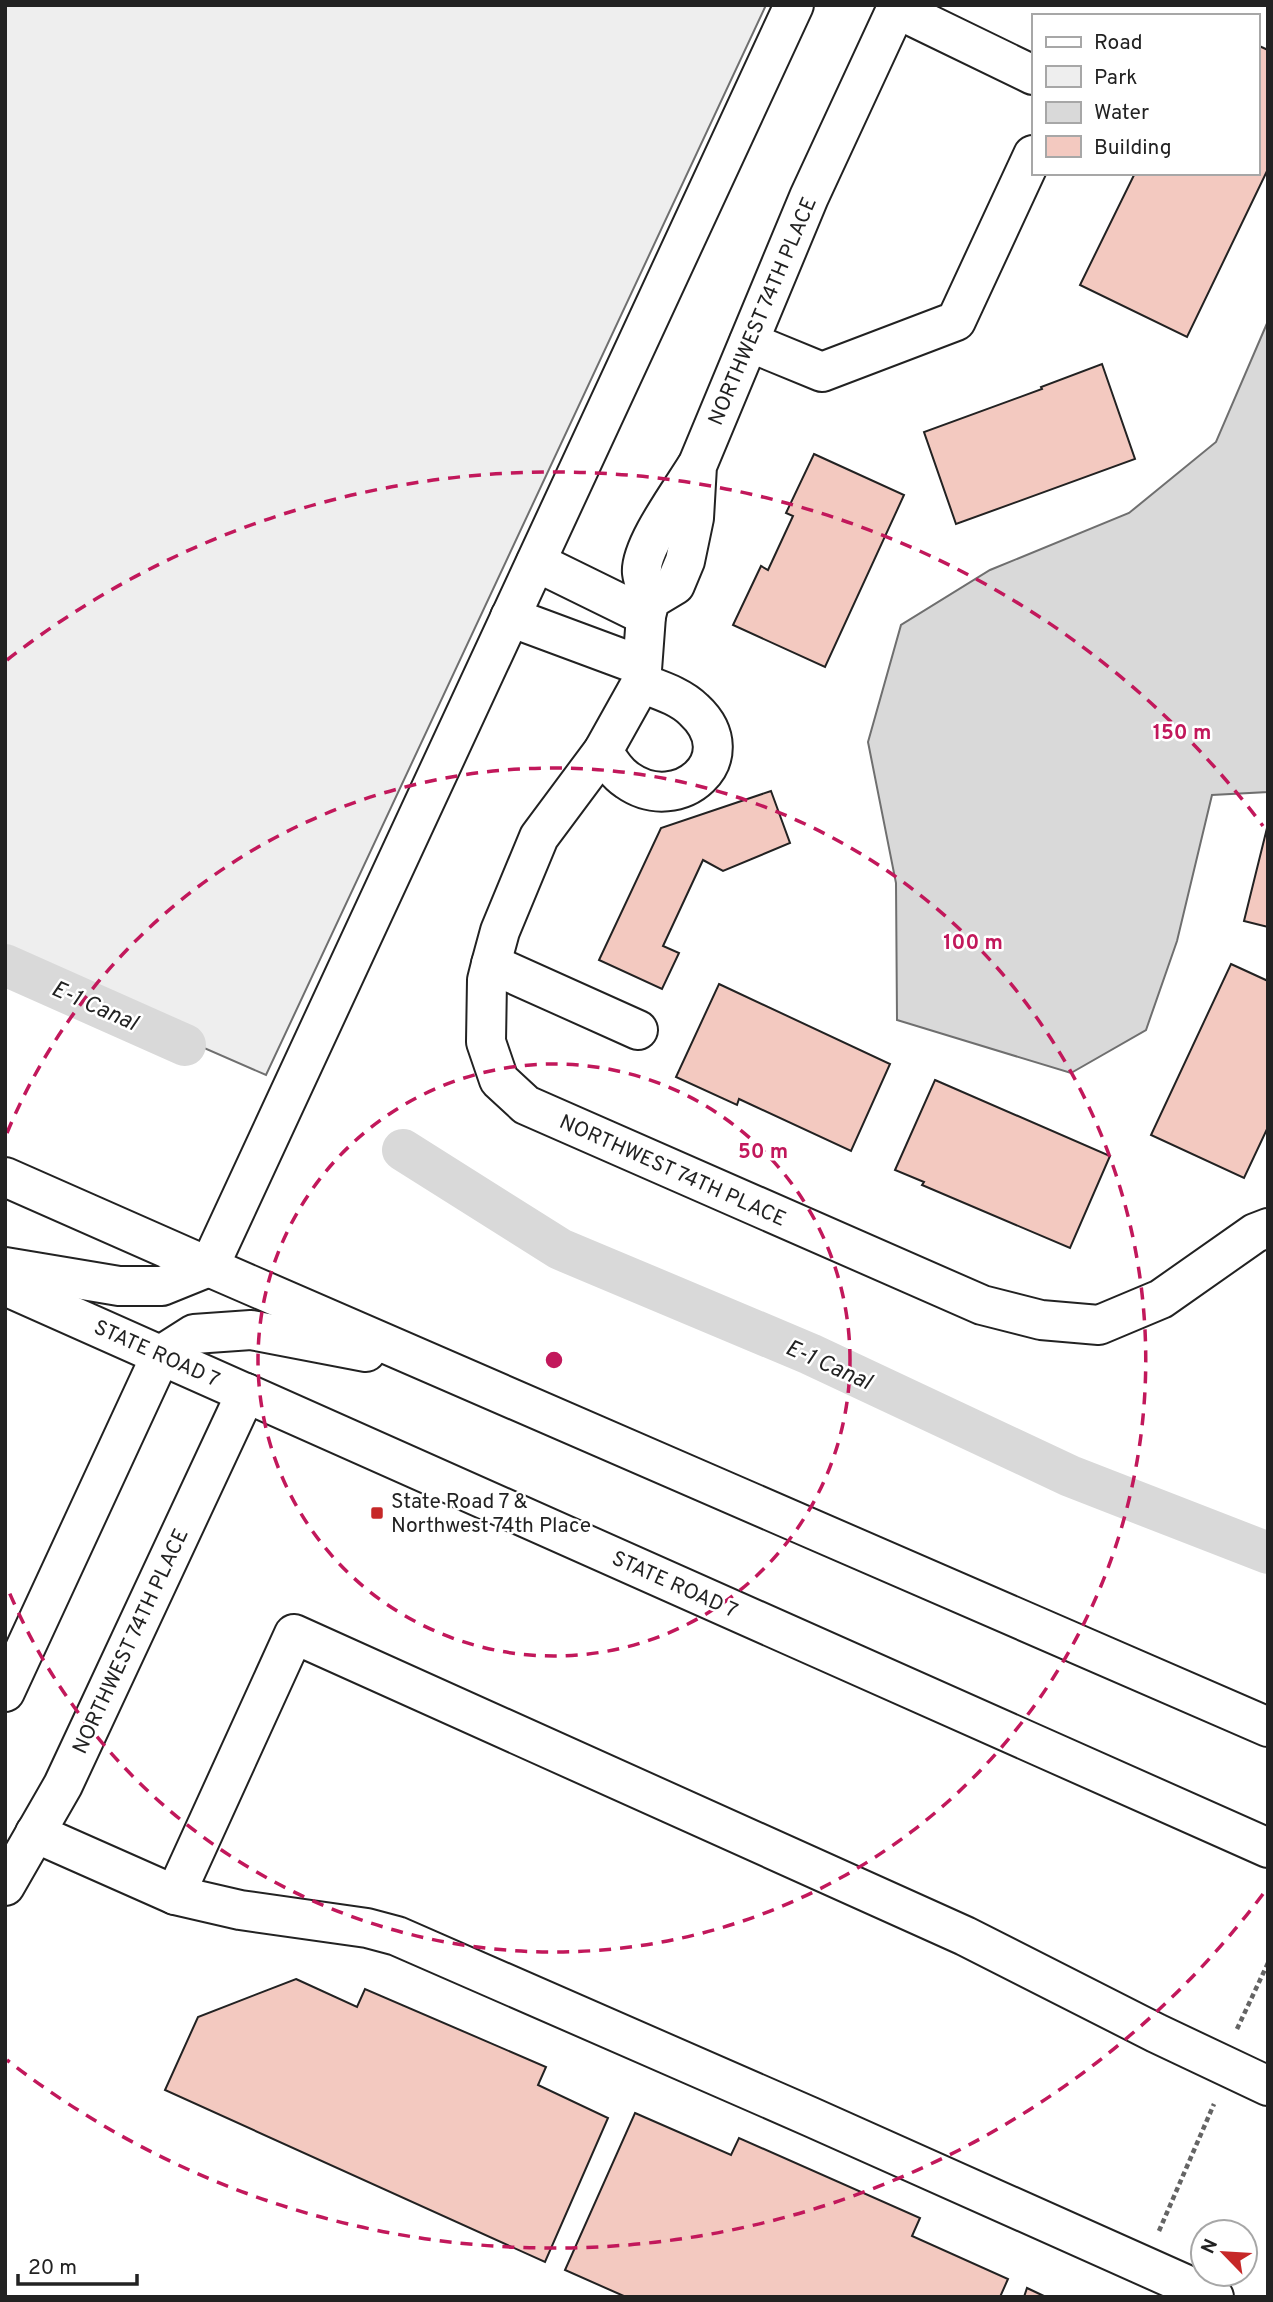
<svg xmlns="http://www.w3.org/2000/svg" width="1273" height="2302" viewBox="0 0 1273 2302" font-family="Overpass,sans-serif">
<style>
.green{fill:#eee;stroke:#6f6f6f;stroke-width:2}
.water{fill:#d9d9d9;stroke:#6f6f6f;stroke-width:2}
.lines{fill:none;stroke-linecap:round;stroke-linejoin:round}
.canal{stroke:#d9d9d9;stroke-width:42}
.building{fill:#f3c9c0;stroke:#222;stroke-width:2}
.minor-casing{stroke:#222;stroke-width:42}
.major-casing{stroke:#222;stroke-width:42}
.path{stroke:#646464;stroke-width:4.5;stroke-dasharray:5 3.5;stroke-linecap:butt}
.minor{stroke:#fff;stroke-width:38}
.major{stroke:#fff;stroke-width:38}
.ring{fill:none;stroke:#c2185b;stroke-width:3.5;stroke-dasharray:12 9}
.poi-dot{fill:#c62828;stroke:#fff;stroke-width:2.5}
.labels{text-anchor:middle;stroke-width:5;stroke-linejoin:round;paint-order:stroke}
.street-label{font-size:21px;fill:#222;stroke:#fff}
.poi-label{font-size:21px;fill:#222;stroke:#fff;text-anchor:start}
.water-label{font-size:23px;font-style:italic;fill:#222;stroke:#fff}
.centre{fill:#c2185b;stroke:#fff;stroke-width:3.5}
.ring-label{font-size:21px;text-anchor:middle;font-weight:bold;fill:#c2185b;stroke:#fff;stroke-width:5;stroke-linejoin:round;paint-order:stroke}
</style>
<rect width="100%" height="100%" fill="#fff"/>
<!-- green -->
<path class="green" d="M5,5h761l-500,1070 -261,-114z"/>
<!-- water -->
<path class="water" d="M1268,321v471l-56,3 -35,146 -31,89 -75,43 -174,-53 -1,-137 -28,-141 33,-117 89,-55 139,-57 87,-71z"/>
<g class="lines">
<!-- canal -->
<g class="canal">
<path d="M5,965l180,80"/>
<path d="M403,1150l157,99 250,105 260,122 198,77"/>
</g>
</g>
<!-- building -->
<g class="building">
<path d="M1257,45l11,5v119l-81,168 -107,-52 55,-112h122z"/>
<path d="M1102,364l33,95 -179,65 -32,-92 118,-43 -1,-2z"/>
<path d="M814,454l90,41 -79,172 -92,-42 28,-59 7,4 25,-54 -7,-3z"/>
<path d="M771,791l19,52 -67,28 -20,-11 -40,86 16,7 -17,36 -63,-29 62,-132z"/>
<path d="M1268,824v103l-24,-6z"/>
<path d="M1231,964l37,17v146l-24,51 -93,-43z"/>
<path d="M719,984l171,80 -39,87 -112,-52 -2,6 -61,-28z"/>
<path d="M935,1080l175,76 -40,92 -148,-63 2,-3 -29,-12z"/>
<path d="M296,1979l61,28 8,-18 181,78 -8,18 70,33 -63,144 -380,-172 33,-73z"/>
<path d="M635,2113l96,42 8,-17 181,80 -8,18 96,43 -8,18h-374l-61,-27z"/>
<path d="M1027,2288l19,9h-22z"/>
</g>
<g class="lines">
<defs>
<g id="minor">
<path d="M898,5l-89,192 -112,269 -3,52 -9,43 -10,24 -25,15 -4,16 -5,67 -38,68 -64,86 -39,94 -9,33 -4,16 -1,62 13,38 27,25 456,200 59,15 58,5 62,-26 94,-66 13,-5"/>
<path d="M897,9l136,66"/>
<path d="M749,342l73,30 134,-51 77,-166"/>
<path d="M536,562l110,54"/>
<path d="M650,600c-2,-9 -7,-18 -8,-27 -3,-25 40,-83 54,-106"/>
<path d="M510,617l132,49"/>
<path d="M603,751c6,10 13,22 24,29 52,37 119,-22 67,-70 -14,-14 -35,-20 -53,-27"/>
<path d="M491,964l147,66"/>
<path d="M209,1267l585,-1262"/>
<path d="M5,1692l156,-337"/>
<path d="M35,1833l140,62 65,15 127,18 30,8 414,181 403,180"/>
<path d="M5,1886l58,-101 183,-392"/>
<path d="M175,1895l119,-261 671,302 191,97 112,53"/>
</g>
<g id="major">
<path d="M5,1177l204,90 1059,460"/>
<path d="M5,1267l114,19h43l47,-19"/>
<path d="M5,1286l1263,562"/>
<path d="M161,1355l33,-21 57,-4 115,22"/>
</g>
</defs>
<!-- minor casing -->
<use href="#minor" class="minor-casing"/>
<!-- major casing -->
<use href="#major" class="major-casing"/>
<!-- path -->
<g class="path">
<path d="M1237,2029l31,-66"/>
<path d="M1159,2231l55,-127"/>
</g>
<!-- minor -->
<use href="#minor" class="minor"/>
<!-- major -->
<use href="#major" class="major"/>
</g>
<!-- distance rings -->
<g class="ring">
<circle cx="554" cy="1360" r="296"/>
<path d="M7 1133A592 592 0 1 1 7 1587"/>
<path d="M1263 1894A888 888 0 0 1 7 2060M7 660A888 888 0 0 1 1263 826"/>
</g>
<!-- markers -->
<rect class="poi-dot" x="370" y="1506" width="14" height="14" rx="3.5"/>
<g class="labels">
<!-- street labels -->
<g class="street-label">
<text transform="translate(762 311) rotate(-67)" y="7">NORTHWEST 74TH PLACE</text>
<text transform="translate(673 1170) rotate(24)" y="7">NORTHWEST 74TH PLACE</text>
<text transform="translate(157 1353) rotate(24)" y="7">STATE ROAD 7</text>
<text transform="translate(675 1584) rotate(24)" y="7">STATE ROAD 7</text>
<text transform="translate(130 1641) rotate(-65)" y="7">NORTHWEST 74TH PLACE</text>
</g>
<!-- poi labels -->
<g class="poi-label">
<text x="391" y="1508">State Road 7 &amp;<tspan x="391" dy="24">Northwest 74th Place</tspan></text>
</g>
<!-- water labels -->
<g class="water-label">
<text transform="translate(95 1005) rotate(24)" y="8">E-1 Canal</text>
<text transform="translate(829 1364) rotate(24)" y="8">E-1 Canal</text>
</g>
</g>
<circle cx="554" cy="1360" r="10" class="centre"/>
<g class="ring-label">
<text x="1182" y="739">150 m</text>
<text x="973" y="949">100 m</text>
<text x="763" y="1158">50 m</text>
</g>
<!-- border -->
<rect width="1273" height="2302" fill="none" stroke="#222222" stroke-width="14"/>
<!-- legend -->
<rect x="1032" y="14" width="228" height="161" fill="#ffffff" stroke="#a7a7a7" stroke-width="2"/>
<rect x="1046" y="37" width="35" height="10" fill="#ffffff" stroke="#a7a7a7" stroke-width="2"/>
<text x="1094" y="49" font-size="21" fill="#222222">Road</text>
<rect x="1046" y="66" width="35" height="21" fill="#eeeeee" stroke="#a7a7a7" stroke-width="2"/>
<text x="1094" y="84" font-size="21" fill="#222222">Park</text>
<rect x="1046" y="102" width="35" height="21" fill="#d9d9d9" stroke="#a7a7a7" stroke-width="2"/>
<text x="1094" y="119" font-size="21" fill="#222222">Water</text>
<rect x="1046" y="136" width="35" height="21" fill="#f3c9c0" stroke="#a7a7a7" stroke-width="2"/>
<text x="1094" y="154" font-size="21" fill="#222222">Building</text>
<!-- north arrow -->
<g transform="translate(1224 2253) rotate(295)"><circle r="33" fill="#ffffff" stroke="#a7a7a7" stroke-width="2"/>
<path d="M0-5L12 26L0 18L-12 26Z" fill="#c62828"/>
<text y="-10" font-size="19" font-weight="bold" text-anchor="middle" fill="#222222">N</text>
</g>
<!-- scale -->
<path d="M18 2274v10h119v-10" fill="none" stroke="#222222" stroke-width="3.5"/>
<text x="28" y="2274" font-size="21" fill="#222222" stroke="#ffffff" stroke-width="5" paint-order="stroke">20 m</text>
</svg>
